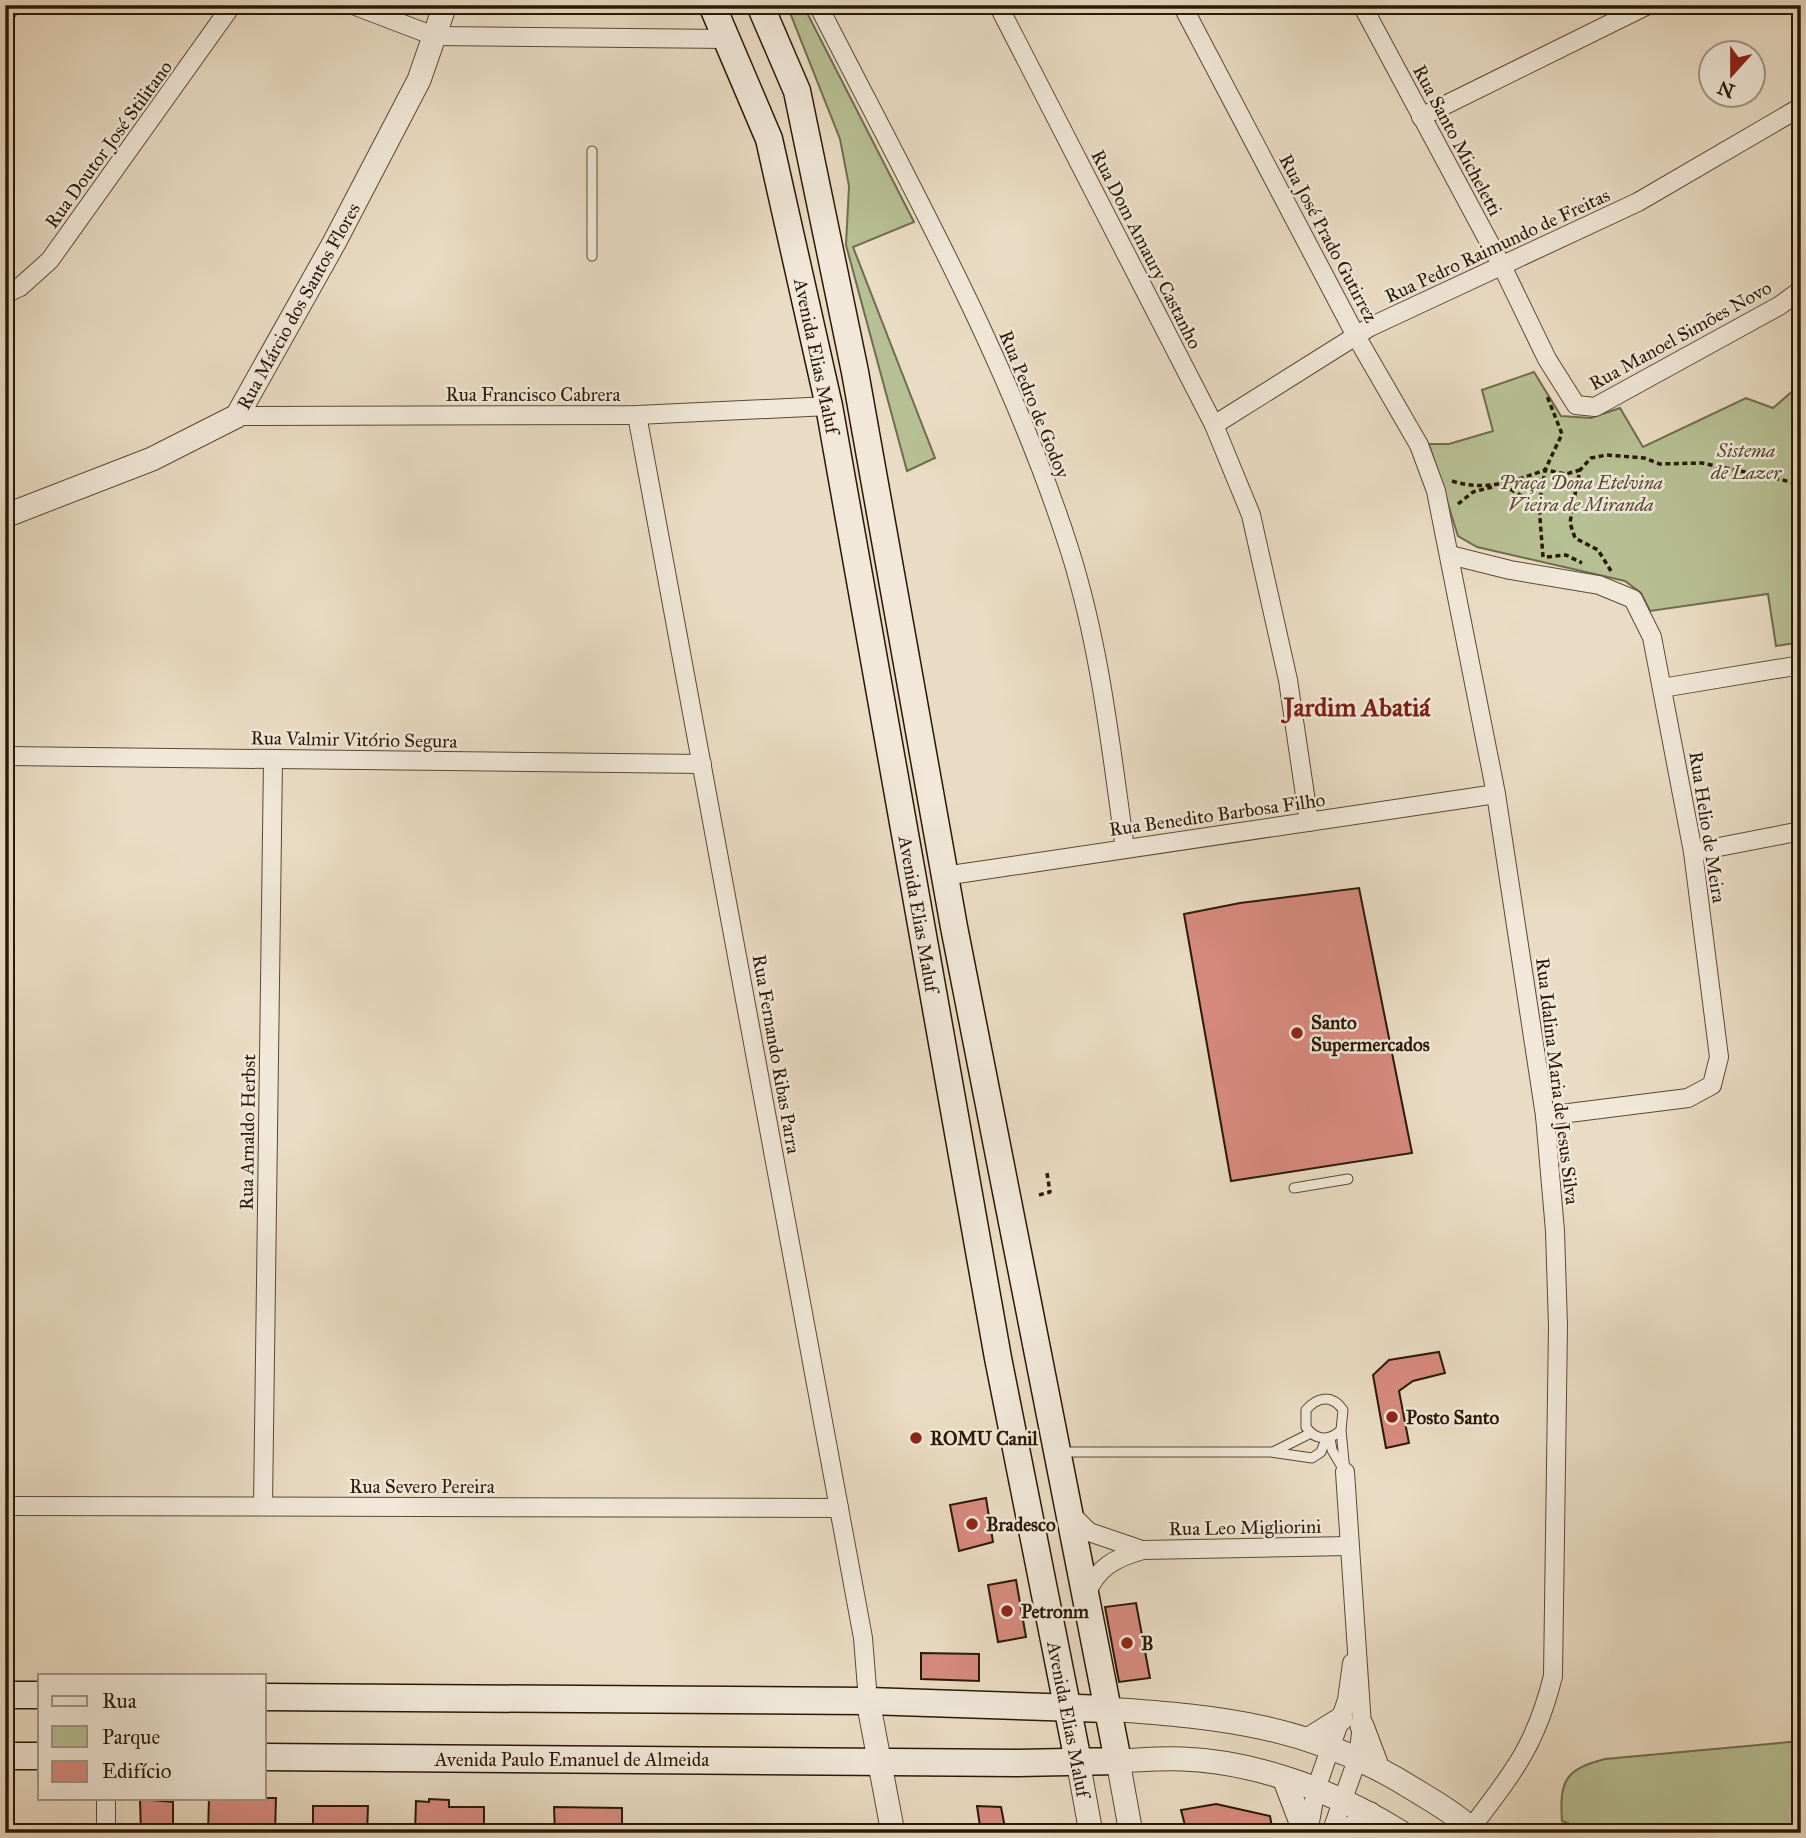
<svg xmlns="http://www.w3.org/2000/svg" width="1806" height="1838" viewBox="0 0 1806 1838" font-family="'IM FELL Great Primer',serif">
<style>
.green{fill:#b7c094;stroke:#706c4e;stroke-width:2}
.building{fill:#d88b80;stroke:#291807;stroke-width:2}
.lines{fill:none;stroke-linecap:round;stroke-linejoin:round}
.service-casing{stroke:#594936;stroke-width:11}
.minor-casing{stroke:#594936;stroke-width:20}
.tertiary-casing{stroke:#594936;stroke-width:25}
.secondary-casing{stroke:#291807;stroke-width:29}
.path{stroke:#291807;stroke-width:3.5;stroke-dasharray:5 3.5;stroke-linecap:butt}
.service{stroke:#f1e8d9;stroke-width:9}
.minor{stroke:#f1e8d9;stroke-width:18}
.tertiary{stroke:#f1e8d9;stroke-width:23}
.secondary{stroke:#f1e8d9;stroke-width:26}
.poi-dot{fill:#8f2418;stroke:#f1e8d9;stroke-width:2.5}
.labels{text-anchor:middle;stroke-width:5;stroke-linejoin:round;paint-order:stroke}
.street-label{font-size:19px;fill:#291807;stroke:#f1e8d9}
.park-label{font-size:19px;font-style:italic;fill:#544a31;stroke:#f1e8d9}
.poi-label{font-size:19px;font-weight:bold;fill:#291807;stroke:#f1e8d9;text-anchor:start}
.district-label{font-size:26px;font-weight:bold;fill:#7a1f14;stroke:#f1e8d9}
</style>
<rect width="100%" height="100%" fill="#eadcc4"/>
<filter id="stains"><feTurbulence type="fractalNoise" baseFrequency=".00286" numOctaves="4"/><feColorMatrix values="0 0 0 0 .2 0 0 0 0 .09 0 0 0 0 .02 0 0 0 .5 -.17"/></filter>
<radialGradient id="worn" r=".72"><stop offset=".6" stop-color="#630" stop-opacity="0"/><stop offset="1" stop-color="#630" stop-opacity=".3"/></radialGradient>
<!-- green -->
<g class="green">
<path d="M787,5h16l111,217 -61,25 82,211 -28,13 -61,-226 3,-59 -9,-47z"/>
<path d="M1534,372l27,44 30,2 29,-10 23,39 103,-49 27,10 22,-19 6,5v248l-25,4 -8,-52 -118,17 -9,-18 -16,-12 -148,-34 -19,-11 -29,-92h20l44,-13 -11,-41z"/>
<path d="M1801,1741v92c-39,0 -77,-3 -115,-4 -42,-1 -86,9 -124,-8 -3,-41 4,-52 43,-62z"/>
</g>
<!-- building -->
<g class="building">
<path d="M1359,888l53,265 -181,28 -47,-267 56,-11z"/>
<path d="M1439,1352l6,21 -32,8 -14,10 10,52 -23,5 -13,-73 16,-15z"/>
<path d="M986,1498l7,44 -34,9 -9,-46z"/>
<path d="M1016,1580l10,57 -28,5 -10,-57z"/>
<path d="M1136,1603l14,75 -31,4 -14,-75z"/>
<path d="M921,1653l58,1v27l-58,-2z"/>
<path d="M209,1798h67l-1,35h-67z"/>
<path d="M140,1799l33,3v31h-32z"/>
<path d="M429,1799l20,1v7h35v26h-69l1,-32 13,1z"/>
<path d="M1216,1804l54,12 3,17h-86l-6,-23z"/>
<path d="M313,1806h55l-1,27h-54z"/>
<path d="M977,1806l24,1 5,26h-25z"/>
<path d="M554,1807l68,1v25h-67z"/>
</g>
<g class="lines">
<defs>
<g id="service">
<path d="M592,256v-105"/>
<path d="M1294,1188l54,-9"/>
<path d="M1341,1430c-12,12 -26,10 -35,-3v-17c11,-13 26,-16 37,0l-2,20 4,42"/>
<path d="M1330,1438l2,12 10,17"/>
<path d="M1059,1452h212l41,6 9,-6 5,-13"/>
<path d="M1273,1452l38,-19"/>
</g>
<g id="minor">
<path d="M353,5l81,31 293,3"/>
<path d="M818,5c90,177 190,353 251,543 31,97 42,200 56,301"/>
<path d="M998,5l216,420 37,90 37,165 21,142"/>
<path d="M1182,5l174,331 63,109 17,46 60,303 49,322 10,115 3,95 -5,350c-17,69 -40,97 -82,152"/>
<path d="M1362,5l141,263 44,91 29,46 19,2 184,-101 22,-16"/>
<path d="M5,14l7,-9"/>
<path d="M1421,117l227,-112"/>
<path d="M5,294l15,-7 30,-27 182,-255"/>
<path d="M637,415l226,1223 5,63"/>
<path d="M237,416l400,-1 192,-9"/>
<path d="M1214,425l156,-98 268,-125 163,-95"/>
<path d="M1450,555l60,15 89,15 34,14 19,38 41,215 26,205 -7,28 -24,13 -143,18"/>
<path d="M1662,688l139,-23"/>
<path d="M5,756l697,8"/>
<path d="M1693,852l108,-21"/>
<path d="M944,876l552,-82"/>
<path d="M5,1506l834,2"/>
<path d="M263,1506l10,-747"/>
<path d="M1070,1513l19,19 50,17"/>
<path d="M1086,1595c11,-28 29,-37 57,-45l206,-4"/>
<path d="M106,1833v-35"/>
<path d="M1308,1833l8,-44 31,-89 5,-37"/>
<path d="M1331,1833l27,-76 4,-31 -17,-254"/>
</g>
<g id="tertiary">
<path d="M5,516l147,-57 85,-43 97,-173 85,-163 26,-75"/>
<path d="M868,1701l25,132"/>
<path d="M1107,1709c116,8 207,17 308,81 21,13 44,26 61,43"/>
<path d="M1362,1726l15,40"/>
<path d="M1309,1739l32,-20"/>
<path d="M1078,1761l13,72"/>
<path d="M1284,1778l21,55"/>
<path d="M1131,1833l-13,-72c22,-1 44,-3 65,-2 77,3 155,34 219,74"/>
<path d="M1345,1833l25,-19"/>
</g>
<g id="secondary">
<path d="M712,5l57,134 60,267 169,952 80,403"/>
<path d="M5,1695h35"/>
<path d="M264,1697l604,4 239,8"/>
<path d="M5,1756h35"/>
<path d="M264,1757l753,6 101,-2 -164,-834 -99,-555 -58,-281 -37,-86"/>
</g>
</defs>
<!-- service casing -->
<use href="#service" class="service-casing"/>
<!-- minor casing -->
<use href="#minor" class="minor-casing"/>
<!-- tertiary casing -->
<use href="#tertiary" class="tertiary-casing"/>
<!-- secondary casing -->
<use href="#secondary" class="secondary-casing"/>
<!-- path -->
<g class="path">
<path d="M1452,481c33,11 62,0 93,-11l17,-36 -15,-38"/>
<path d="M1503,485l36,21"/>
<path d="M1458,504l15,-12 19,-5"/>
<path d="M1543,557l-4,-51 6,-36 21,4 14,-4"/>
<path d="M1547,557l19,-2 16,8"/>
<path d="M1611,571l-13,-21 -23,-12 -5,-15 4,-24 6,-29 11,-12 16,-3 37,3 16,6 42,-1 99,21"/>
<path d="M1039,1195l11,-3 -3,-19"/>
</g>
<!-- service -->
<use href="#service" class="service"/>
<!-- minor -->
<use href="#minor" class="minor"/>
<!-- tertiary -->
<use href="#tertiary" class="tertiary"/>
<!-- secondary -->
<use href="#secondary" class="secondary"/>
</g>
<!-- markers -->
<g class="poi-dot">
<circle cx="1297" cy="1033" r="7"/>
<circle cx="1392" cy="1417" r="7"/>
<circle cx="916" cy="1438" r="7"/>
<circle cx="972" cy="1524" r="7"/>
<circle cx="1007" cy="1611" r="7"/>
<circle cx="1127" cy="1643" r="7"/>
</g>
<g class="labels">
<!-- street labels -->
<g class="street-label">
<text transform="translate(1458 140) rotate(62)" y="7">Rua Santo Micheletti</text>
<text transform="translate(108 144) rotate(-54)" y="7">Rua Doutor José Stilitano</text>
<text transform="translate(1329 238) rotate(62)" y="7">Rua José Prado Gutirrez</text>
<text transform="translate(1497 245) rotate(-25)" y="7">Rua Pedro Raimundo de Freitas</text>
<text transform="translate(1147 249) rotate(63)" y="7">Rua Dom Amaury Castanho</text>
<text transform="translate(298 306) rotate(-61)" y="7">Rua Márcio dos Santos Flores</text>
<text transform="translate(1680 335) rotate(-29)" y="7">Rua Manoel Simões Novo</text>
<text transform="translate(817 356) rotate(78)" y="7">Avenida Elias Maluf</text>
<text x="533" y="401">Rua Francisco Cabrera</text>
<text transform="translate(1035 404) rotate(68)" y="7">Rua Pedro de Godoy</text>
<text transform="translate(354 739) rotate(1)" y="7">Rua Valmir Vitório Segura</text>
<text transform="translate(1217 814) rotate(-8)" y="7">Rua Benedito Barbosa Filho</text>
<text transform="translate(1708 827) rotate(81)" y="7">Rua Helio de Meira</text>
<text transform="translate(919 914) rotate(80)" y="7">Avenida Elias Maluf</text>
<text transform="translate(777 1054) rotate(80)" y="7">Rua Fernando Ribas Parra</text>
<text transform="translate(1558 1081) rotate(83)" y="7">Rua Idalina Maria de Jesus Silva</text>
<text transform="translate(247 1132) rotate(-89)" y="7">Rua Arnaldo Herbst</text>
<text x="422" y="1493">Rua Severo Pereira</text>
<text transform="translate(1245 1527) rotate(-1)" y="7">Rua Leo Migliorini</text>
<text transform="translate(1069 1719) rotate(79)" y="7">Avenida Elias Maluf</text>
<text x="572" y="1766">Avenida Paulo Emanuel de Almeida</text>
</g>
<!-- park labels -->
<g class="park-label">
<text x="1746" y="457">Sistema<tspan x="1746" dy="22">de Lazer</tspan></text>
<text x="1581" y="489">Praça Dona Etelvina<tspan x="1581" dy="22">Vieira de Miranda</tspan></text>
</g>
<!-- poi labels -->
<g class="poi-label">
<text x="1311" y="1029">Santo<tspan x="1311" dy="22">Supermercados</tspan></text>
<text x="1406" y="1424">Posto Santo</text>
<text x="930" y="1445">ROMU Canil</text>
<text x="986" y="1531">Bradesco</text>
<text x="1021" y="1618">Petronm</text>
<text x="1141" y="1650">B</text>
</g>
<!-- district labels -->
<g class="district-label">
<text x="1357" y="716">Jardim Abatiá</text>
</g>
</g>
<!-- margin -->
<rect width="1806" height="1838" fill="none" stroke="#eadcc4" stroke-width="28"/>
<rect x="7" y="7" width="1792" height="1824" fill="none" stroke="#291807" stroke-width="3.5"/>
<rect x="14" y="14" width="1778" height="1810" fill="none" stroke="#291807" stroke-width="2"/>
<!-- legend -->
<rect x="38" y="1674" width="228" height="126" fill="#f1e8d9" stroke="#a19585" stroke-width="2"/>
<rect x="52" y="1696" width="35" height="10" fill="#f1e8d9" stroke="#a19585" stroke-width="2"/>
<text x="102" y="1708" font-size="21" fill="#291807">Rua</text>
<rect x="52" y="1726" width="35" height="21" fill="#b7c094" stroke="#a19585" stroke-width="2"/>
<text x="102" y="1744" font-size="21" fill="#291807">Parque</text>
<rect x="52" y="1761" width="35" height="21" fill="#d88b80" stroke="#a19585" stroke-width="2"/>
<text x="102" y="1778" font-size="21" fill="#291807">Edifício</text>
<!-- north arrow -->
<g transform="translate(1732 74) rotate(201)"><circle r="33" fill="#f1e8d9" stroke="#a19585" stroke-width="2"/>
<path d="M0-5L12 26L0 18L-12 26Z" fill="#8f2418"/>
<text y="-10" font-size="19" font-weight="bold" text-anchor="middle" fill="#291807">N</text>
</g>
<rect width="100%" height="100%" filter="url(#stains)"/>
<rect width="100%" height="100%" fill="url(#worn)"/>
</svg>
